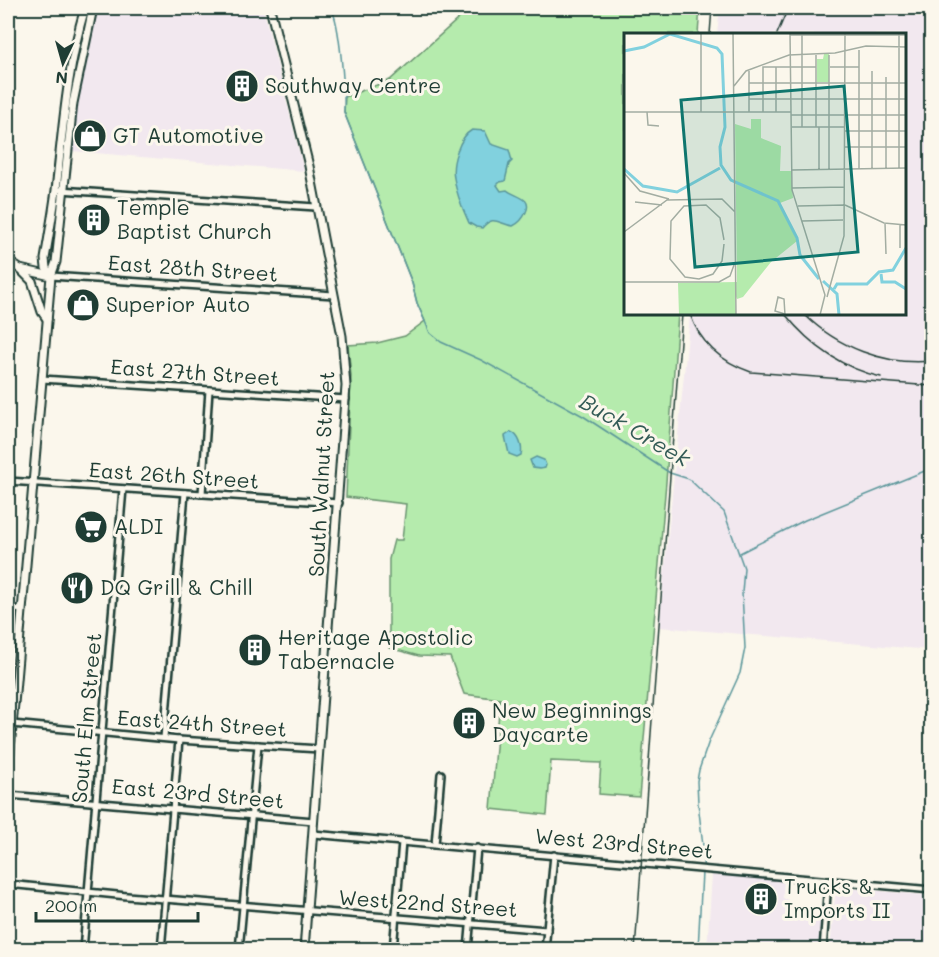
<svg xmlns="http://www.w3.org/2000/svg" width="939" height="957" viewBox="0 0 939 957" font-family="Mali,sans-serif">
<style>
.built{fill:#f2e8ef}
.green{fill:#b5ebad;stroke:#6a9470;stroke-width:1.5}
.water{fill:#81d1de;stroke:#5a969a;stroke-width:1.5}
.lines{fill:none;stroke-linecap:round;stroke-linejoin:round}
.stream{stroke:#5a969a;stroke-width:1.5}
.minor-casing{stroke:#1f3d34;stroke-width:10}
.major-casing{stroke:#1f3d34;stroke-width:11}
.minor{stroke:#fbf7ec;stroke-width:5}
.major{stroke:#fbf7ec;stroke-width:7}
.rail{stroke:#1f3d34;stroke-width:1.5}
.labels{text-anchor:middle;stroke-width:6;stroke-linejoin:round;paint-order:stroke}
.poi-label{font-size:21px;fill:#1f3d34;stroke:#fbf7ec;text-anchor:start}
.street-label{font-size:21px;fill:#1f3d34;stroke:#fbf7ec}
.water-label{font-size:22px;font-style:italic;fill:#335b56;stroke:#fbf7ec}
.inset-river{fill:none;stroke:#81d1de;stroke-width:3}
.inset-road{fill:none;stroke:#a3ada2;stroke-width:1.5}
.view{fill:#0f766e;fill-opacity:0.15;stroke:#0f766e;stroke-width:3}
.inset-edge{fill:none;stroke:#1f3d34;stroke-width:3}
</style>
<rect width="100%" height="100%" fill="#fbf7ec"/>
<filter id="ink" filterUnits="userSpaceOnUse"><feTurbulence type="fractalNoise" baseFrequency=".0167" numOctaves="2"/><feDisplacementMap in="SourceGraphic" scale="12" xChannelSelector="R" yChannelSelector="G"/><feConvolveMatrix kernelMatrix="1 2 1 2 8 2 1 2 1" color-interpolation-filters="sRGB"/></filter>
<g filter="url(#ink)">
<!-- built -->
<g class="built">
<path d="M98,8h165l41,163 -232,-20 6,-57 7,-39z"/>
<path d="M720,8h211v642l-272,-23 31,-313h214v-280h-187z"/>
<path d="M712,875l72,6 -1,17 5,2 -1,12 34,3 -3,34h-111z"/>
<path d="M836,887l88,8 7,18v36h-101z"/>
</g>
<!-- green -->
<path class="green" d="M474,8h226l-2,26h-72v280h52l-12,168 -27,315 -40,-3 2,-31 -50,-2 -4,54 -56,-6 9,-110 -36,-5 -14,-37 -31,-1 -30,-8v-89l5,-19h8l4,-36 -60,-7 5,-121 -3,-31 29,-2 28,-7 20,-15 -8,-18 -5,-20 -68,-171 1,-15 45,-17 76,-68z"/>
<!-- water -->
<g class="water">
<path d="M472,130l13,1 6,13 18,6 3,11 -3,3 -4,17 -5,1 -3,3 4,6 6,-1c8,7 26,7 19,22 -3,7 -6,11 -13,14 -15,-2 -19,-12 -31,2l-6,-1 -7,-4c-6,-13 -13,-31 -15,-45 -3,-14 5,-41 18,-48z"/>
<path d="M511,432c8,3 12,15 10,23l-4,2 -8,-3 -4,-18z"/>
<path d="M536,457l8,3 2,5 -1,3 -5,1 -7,-1 -3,-8z"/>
</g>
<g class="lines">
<!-- stream -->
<g class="stream">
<path d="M331,8c9,14 14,85 13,104l68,171 5,20 13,30 11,9 40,18 102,56 87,57 19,6 35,33 20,56 -2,25 3,55 -5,25 -31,68 -10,29 -2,11 1,22 6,51 -1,13"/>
<path d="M740,553l65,-33 127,-52"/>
<path d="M698,950l4,-78"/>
</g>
<defs>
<g id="minor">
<path d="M60,190l256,17"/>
<path d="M51,276l283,19"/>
<path d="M42,379l304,20"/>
<path d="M8,481l331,22"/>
<path d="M202,494l7,-104"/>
<path d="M8,608l14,2"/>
<path d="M8,700l6,1"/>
<path d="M12,724l167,16 140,9"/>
<path d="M164,738l21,-245"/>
<path d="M8,795l306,26"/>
<path d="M313,834l619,56"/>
<path d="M435,845l6,-71"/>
<path d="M8,884l119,12 420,34"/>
<path d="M83,950l40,-461"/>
<path d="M161,950l18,-210"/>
<path d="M239,950l19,-205"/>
<path d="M393,950l9,-108"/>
<path d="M468,950l9,-102"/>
<path d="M545,950l9,-95"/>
<path d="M823,950l5,-69"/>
</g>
<g id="major">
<path d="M270,8l39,158 33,170 4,50 -42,564"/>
<path d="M8,261l12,8 31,7"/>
<path d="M20,269l12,12 10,31 5,7"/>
<path d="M51,276l-5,-8 -1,-9c4,-23 8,-46 11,-69 7,-62 11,-123 29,-182"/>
<path d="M8,773l43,-497 5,-14 17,-159 20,-95"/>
</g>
</defs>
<!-- minor casing -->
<use href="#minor" class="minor-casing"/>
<!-- major casing -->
<use href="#major" class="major-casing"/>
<!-- minor -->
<use href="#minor" class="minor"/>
<!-- major -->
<use href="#major" class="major"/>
<!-- rail -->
<g class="rail">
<path d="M710,34l2,-26"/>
<path d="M777,34l11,-26"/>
<path d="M690,314c10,29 32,48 61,58l181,14"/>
<path d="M785,314c25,31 56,54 96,63"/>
<path d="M804,314c33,33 81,52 128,47"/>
<path d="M635,950l47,-636"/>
</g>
</g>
</g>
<!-- icons -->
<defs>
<symbol id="building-disc" viewBox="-11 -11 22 22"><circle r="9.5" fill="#1f3d34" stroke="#fbf7ec"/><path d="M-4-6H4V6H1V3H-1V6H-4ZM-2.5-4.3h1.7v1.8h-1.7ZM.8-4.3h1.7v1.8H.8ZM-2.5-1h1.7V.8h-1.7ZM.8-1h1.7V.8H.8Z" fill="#fff"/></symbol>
<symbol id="shop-disc" viewBox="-11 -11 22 22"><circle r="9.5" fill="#1f3d34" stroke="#fbf7ec"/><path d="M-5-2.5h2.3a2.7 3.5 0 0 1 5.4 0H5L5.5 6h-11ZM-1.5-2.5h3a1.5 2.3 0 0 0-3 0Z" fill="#fff"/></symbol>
<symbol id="supermarket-disc" viewBox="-11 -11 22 22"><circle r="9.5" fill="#1f3d34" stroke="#fbf7ec"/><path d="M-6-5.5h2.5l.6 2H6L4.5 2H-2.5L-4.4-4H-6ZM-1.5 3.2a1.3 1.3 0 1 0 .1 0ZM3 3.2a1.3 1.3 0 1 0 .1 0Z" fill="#fff"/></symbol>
<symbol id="restaurant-disc" viewBox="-11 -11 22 22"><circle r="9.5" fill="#1f3d34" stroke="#fbf7ec"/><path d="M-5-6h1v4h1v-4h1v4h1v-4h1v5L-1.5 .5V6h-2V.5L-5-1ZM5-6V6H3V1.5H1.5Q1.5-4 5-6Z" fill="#fff"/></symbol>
</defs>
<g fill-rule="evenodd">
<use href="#building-disc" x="223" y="67" width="38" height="38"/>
<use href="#shop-disc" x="71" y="117" width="38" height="38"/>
<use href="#building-disc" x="75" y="201" width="38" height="38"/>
<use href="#shop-disc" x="64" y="286" width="38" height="38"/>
<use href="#supermarket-disc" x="72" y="508" width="38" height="38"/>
<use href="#restaurant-disc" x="58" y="569" width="38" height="38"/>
<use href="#building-disc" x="236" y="631" width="38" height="38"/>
<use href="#building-disc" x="450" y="704" width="38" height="38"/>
<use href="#building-disc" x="742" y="880" width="38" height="38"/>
</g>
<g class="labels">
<!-- poi labels -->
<g class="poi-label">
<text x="265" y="93">Southway Centre</text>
<text x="113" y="143">GT Automotive</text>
<text x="117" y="215">Temple<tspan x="117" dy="24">Baptist Church</tspan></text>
<text x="106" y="312">Superior Auto</text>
<text x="114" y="534">ALDI</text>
<text x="100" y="595">DQ Grill &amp; Chill</text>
<text x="278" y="645">Heritage Apostolic<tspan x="278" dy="24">Tabernacle</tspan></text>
<text x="492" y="718">New Beginnings<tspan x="492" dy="24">Daycarte</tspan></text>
<text x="784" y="894">Trucks &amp;<tspan x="784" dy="24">Imports II</tspan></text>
</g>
<!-- street labels -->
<g class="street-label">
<text transform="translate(193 269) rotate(4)" y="7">East 28th Street</text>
<text transform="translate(195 373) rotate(4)" y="7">East 27th Street</text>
<text transform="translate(322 474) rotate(-87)" y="7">South Walnut Street</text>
<text transform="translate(174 476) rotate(4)" y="7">East 26th Street</text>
<text transform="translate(87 718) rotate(-85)" y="7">South Elm Street</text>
<text transform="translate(202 724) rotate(4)" y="7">East 24th Street</text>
<text transform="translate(198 794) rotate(5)" y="7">East 23rd Street</text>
<text transform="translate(624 844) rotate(5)" y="7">West 23rd Street</text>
<text transform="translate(428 904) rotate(4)" y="7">West 22nd Street</text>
</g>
<!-- water labels -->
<g class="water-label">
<text transform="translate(635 430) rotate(30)" y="8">Buck Creek</text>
</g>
</g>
<!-- overview -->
<g transform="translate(624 33)">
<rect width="282" height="282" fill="#fbf7ec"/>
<path d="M200,21h5v28h-12v-23h6zM127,86h10v19l20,8 -1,25h11l2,27 -13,5 17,38 -26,21 -28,35 -6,2 -2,-5 1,21h-57l-1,-32 59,-1 -2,-158 16,5z" fill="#b5ebad"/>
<path class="inset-river" d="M0,18l20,-4 26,-13 47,14 5,6 3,73 -5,20 1,18 10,15 47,21 19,37 3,17 19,24M0,136l19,17 34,6 43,-24M257,241l1,8h13l11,7M199,248l14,13 2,21M210,256l3,-5h30l12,-12 14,-2 13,-22"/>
<path class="inset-road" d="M77,0v79M109,0l3,282M166,0l2,157 33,105 -5,20M166,2h116M152,34v45M206,34h29M248,38v97M262,44v91M125,50h157M110,53l12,-15 43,-16 46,-2 31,-7 40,1M125,66h157M0,79h167M23,79l1,13 11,1M125,79v-41M139,79v-45h53M167,82h115M168,94h52M178,94v-92M192,94v-72M195,94v43M221,98h61M221,114h61M275,135v-135M205,136v-114M235,136v-119M168,137l114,-2M0,140l16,18 29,8M168,155l52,-1M11,169l27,3M221,172l39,18 22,2M174,173l47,-1M178,188l41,-1M261,190l1,31M276,192v23M0,199l43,-32 55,-1 13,13M100,207l-4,-22 -14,-13 -22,1 -13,15 -1,38 15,18 14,2 14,-5 9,-13 2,-17M0,249h95l11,-6 4,-11M203,264l17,-61 1,-203M161,281l-10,-3 3,-14 6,2 1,16"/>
<path class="view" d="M220,53l14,166 -163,15 -14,-167z"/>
<rect width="282" height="282" class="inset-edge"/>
</g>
<!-- margin -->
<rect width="939" height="957" fill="none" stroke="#fbf7ec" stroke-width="30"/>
<rect x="15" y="15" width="909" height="927" fill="none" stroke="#1f3d34" stroke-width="2" filter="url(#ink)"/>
<!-- north arrow -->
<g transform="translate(63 63) rotate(185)" stroke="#fbf7ec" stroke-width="4.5" paint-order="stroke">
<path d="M0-4.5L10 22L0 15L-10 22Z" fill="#1f3d34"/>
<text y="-9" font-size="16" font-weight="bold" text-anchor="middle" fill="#1f3d34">N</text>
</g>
<!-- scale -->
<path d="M36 912v9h162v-9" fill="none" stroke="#1f3d34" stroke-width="3"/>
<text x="45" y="912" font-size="18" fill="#1f3d34" stroke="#fbf7ec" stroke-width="4.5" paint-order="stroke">200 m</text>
</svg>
